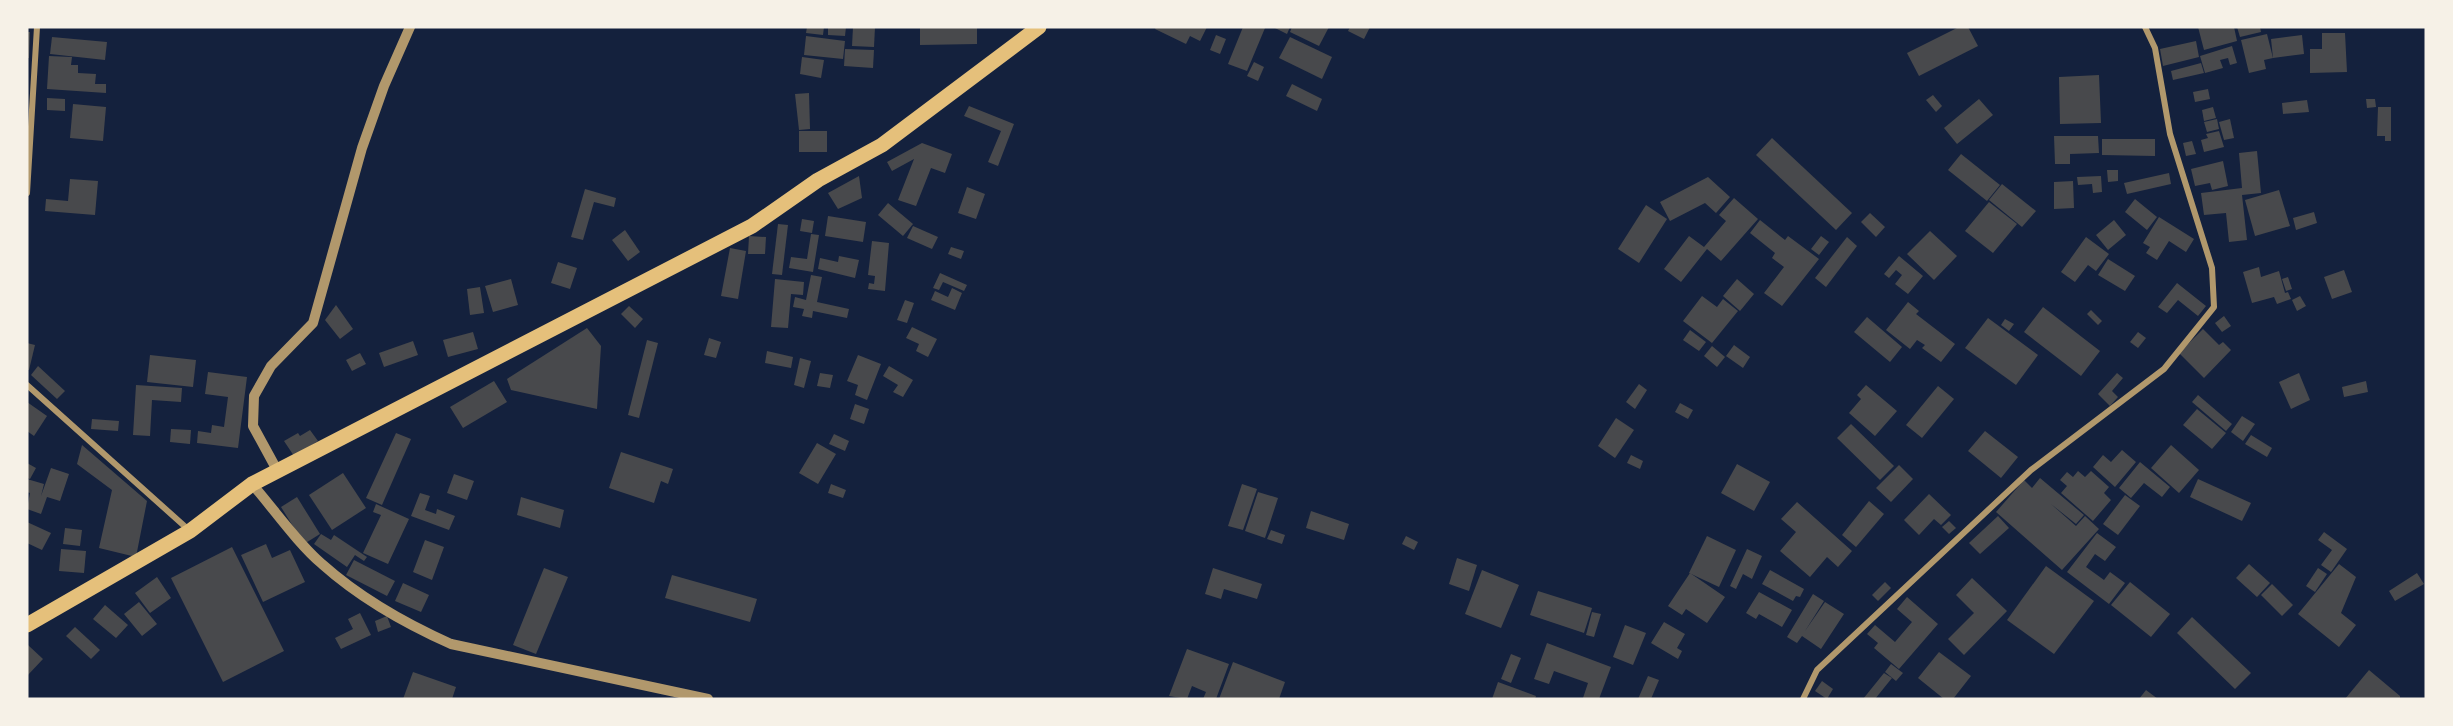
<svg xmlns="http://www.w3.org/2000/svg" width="2453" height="726" viewBox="0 0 2453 726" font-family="'DM Sans',sans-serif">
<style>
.building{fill:#48494c}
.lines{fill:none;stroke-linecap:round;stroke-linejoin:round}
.minor{stroke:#b1986c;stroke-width:6}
.tertiary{stroke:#b1986c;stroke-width:10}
.primary{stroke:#e5c07b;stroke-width:15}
</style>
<rect width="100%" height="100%" fill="#14213d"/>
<!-- building -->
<g class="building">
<path d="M807,27h17l-1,8 -17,-2z"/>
<path d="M828,27h18l-1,9 -17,-1z"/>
<path d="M853,27h22l-1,20 -22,-1z"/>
<path d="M920,27h57v17l-57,1z"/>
<path d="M1156,27h51l-7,14 -10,-5 -4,8 -31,-15z"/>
<path d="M1243,27l22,1 -18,43 -19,-7z"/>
<path d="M1273,27h17l-3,7z"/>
<path d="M1292,27h37l-10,19 -29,-14z"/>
<path d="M1350,27h20l-6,12 -16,-8z"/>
<path d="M1959,27h9l10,19 -59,30 -12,-23z"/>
<path d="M2198,27h36l3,14 -33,9z"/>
<path d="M2237,27h23l1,5 -21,5z"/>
<path d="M27,32h3l-1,26h-2z"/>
<path d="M2322,33h23l2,39 -37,1v-24h12z"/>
<path d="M2267,34l6,24 -9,2 2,9 -17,4 -8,-33z"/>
<path d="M1216,35l10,4 -6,15 -10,-4z"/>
<path d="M2302,35l2,19 -31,4 -2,-19z"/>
<path d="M806,36l39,5 -2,18 -39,-4z"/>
<path d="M52,37l55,5 -2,18 -55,-6z"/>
<path d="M1290,37l42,20 -10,22 -43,-21z"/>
<path d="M2196,41l3,16 -36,9 -3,-17z"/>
<path d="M2232,46l5,17 -7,2 -2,-7 -8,2 3,8 -18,5 -5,-17z"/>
<path d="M845,49l29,1 -1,18 -29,-2z"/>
<path d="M49,56l23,1 -1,8h7v8l18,1 -1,10h11v9l-59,-4z"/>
<path d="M802,57l22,3 -3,18 -21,-4z"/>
<path d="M1254,62l10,5 -6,14 -11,-5z"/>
<path d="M2201,63l3,10 -31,7 -2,-9z"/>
<path d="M2099,75l2,48 -41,1 -1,-47z"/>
<path d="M1292,84l30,15 -5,12 -31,-15z"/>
<path d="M2208,89l2,10 -15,3 -2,-10z"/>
<path d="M809,93l1,36 -11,1 -4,-36z"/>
<path d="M1933,95l9,11 -6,6 -10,-12z"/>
<path d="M47,98l18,1v12l-18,-1z"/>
<path d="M1979,99l14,16 -36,29 -13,-16z"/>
<path d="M2366,99h9l1,8 -9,1z"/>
<path d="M2307,100l2,12 -26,2 -1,-11z"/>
<path d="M73,104l33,3 -3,34 -33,-3z"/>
<path d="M969,106l45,18 -16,42 -10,-4 13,-31 -37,-15z"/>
<path d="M2213,107l3,11 -12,3 -2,-11z"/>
<path d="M2378,107h13v34h-6v-5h-8z"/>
<path d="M2217,119l2,10 -12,3 -3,-10z"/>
<path d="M2230,119l4,19 -10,2 -5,-18z"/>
<rect x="799" y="131" width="28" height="21"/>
<path d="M2219,131l5,16 -20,5 -3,-12 7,-2 -2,-4z"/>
<path d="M2054,136h44l1,17 -29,1v10h-15z"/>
<path d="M1772,138l80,75 -16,17 -80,-75z"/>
<path d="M2102,139h53v17l-53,-1z"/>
<path d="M2192,141l4,13 -10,2 -3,-13z"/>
<path d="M922,143l30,11 -7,19 -14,-5 -15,38 -18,-6 16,-41 -22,12 -5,-9z"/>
<path d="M2257,151l4,42 -19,2 5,45 -18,2 -3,-29 -22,2 -3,-22 41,-5 -3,-35z"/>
<path d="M1961,154l39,31 -13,16 -39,-31z"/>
<path d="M2223,161l5,25 -16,4 -2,-7 -15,3 -4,-17z"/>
<path d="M2107,170h11v11l-10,1z"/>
<path d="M2169,173l2,11 -44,10 -3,-11z"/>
<path d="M859,176l3,22 -24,11 -10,-16z"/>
<path d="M2101,176l1,16 -9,1 -1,-9 -14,1 -1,-8z"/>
<path d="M1708,177l22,20 -14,16 -11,-10 -35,18 -10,-19z"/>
<path d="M70,179l28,2 -3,34 -50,-4 1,-12 22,2z"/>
<path d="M2073,181l1,27 -20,1v-27z"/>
<path d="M2002,184l34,27 -14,16 -33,-27z"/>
<path d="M967,187l18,7 -9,25 -18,-6z"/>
<path d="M585,189l31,9 -2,9 -20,-5 -11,38 -12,-3z"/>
<path d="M2279,190l11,36 -35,10 -10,-36z"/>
<path d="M1734,198l24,21 -37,42 -14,-12 -26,33 -17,-13 25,-33 15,11 22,-26 -7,-6z"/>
<path d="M2135,199l22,18 -10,13 -22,-18z"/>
<path d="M1989,202l28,22 -24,29 -28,-22z"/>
<path d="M888,203l25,21 -10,12 -25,-21z"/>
<path d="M1646,205l21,14 -28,44 -21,-14z"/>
<path d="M2314,212l3,11 -21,7 -3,-12z"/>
<path d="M1870,213l15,14 -9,10 -15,-15z"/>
<path d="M828,216l38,6 -3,20 -38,-6z"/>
<path d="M2159,217l35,22 -8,13 -17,-11 -12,19 -11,-7 4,-6 -7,-4z"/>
<path d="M802,219l12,2 -2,12 -12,-2z"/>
<path d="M1760,220l25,20 3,-4 31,23 -37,47 -18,-13 20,-26 -12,-9 3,-5 -25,-20z"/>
<path d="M2114,220l12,15 -18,15 -12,-15z"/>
<path d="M778,224l10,1 -6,50 -10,-1z"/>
<path d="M913,226l25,11 -6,12 -25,-11z"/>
<path d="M625,230l15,22 -12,9 -16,-21z"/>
<path d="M1930,231l27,25 -23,24 -27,-26z"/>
<path d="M811,234l8,1 -6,37 -24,-4 2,-11 16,2z"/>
<path d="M749,236l17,1 -1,17h-17z"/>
<path d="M1821,236l8,6 -10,13 -8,-6z"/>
<path d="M1847,237l10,9 -31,41 -11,-9z"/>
<path d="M2086,237l23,17 -13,17 -8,-6 -13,17 -14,-10z"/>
<path d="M872,241l17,2 -4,48 -17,-2 1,-6 5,1 1,-8 -7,-1z"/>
<path d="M951,247l13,4 -3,8 -13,-5z"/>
<path d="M730,248l16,3 -8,48 -17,-3z"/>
<path d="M839,256l20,4 -4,18 -37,-9 2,-11 18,4z"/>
<path d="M1899,256l24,20 -15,18 -13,-10 7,-9 -6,-5 -7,8 -5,-4z"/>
<path d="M2108,259l27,17 -10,15 -27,-16z"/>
<path d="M558,262l19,6 -7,21 -19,-6z"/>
<path d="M2259,267l2,10 18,-6 6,22 3,-1 3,7 -14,5 -3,-7 -22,6 -9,-31z"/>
<path d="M2344,270l8,22 -20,7 -8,-22z"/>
<path d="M940,273l27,12 -3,6 -21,-9 -4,8 -6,-2z"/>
<path d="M811,275l11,2 -5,25 32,7 -2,9 -34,-7 -1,7 -10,-2 2,-7 -11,-2 2,-10 11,3z"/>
<path d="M2288,277l4,12 -6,2 -4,-12z"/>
<path d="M511,279l7,26 -25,7 -8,-26z"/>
<path d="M775,279l29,3 -1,13 -12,-1 -3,34 -17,-1z"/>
<path d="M1737,279l17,15 -14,17 -17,-15z"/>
<path d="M2177,283l29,23 -8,10 -20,-16 -11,13 -9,-6z"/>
<path d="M480,287l4,26 -14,2 -3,-26z"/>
<path d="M952,288l10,5 -7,17 -24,-10 4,-9 13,6z"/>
<path d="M1702,296l15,11 6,-8 15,12 -26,32 -29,-22z"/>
<path d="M2300,296l6,10 -9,5 -5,-11z"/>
<path d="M905,300l9,3 -7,20 -10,-3z"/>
<path d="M1908,302l11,9 -3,3 39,30 -14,18 -19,-14 3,-3 -8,-5 -7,9 -24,-19z"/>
<path d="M336,305l17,24 -13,10 -15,-19z"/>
<path d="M629,306l14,13 -8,9 -14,-14z"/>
<path d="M2043,307l57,44 -19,25 -57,-44z"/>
<path d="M2091,310l11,11 -4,4 -11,-11z"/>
<path d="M2224,316l7,10 -9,6 -7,-9z"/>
<path d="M1867,317l35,30 -12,15 -36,-30z"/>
<path d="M1988,318l50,37 -22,30 -51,-37z"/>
<path d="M2005,319l9,5 -5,7 -8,-6z"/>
<path d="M912,327l25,12 -9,18 -12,-6 3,-7 -13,-6z"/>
<path d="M587,328l14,18 -4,63 -86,-19 -4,-11z"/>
<path d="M2203,329l16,16 4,-3 8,8 -27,28 -25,-25z"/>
<path d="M1690,330l16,12 -7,9 -16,-11z"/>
<path d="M473,332l5,17 -30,8 -5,-17z"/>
<path d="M2138,332l8,6 -8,10 -8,-6z"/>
<path d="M709,338l12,4 -5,16 -12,-3z"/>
<path d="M647,340l11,3 -19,75 -11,-3z"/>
<path d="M413,341l5,14 -34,12 -5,-14z"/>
<path d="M27,343l8,2 -6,25h-2z"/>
<path d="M1734,345l16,12 -7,11 -17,-12z"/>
<path d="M1712,346l13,11 -8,10 -13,-11z"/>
<path d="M767,351l26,6 -2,11 -26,-5z"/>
<path d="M360,353l6,11 -14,7 -6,-11z"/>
<path d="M150,355l46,5 -3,27 -46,-5z"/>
<path d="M858,355l23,9 -14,36 -12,-5 3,-10 -11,-4z"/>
<path d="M800,358l11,3 -7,27 -10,-3z"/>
<path d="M38,366l27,25 -8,8 -26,-24z"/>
<path d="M889,366l24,14 -10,17 -10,-5 5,-7 -15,-9z"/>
<path d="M208,372l39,5 -9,71 -41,-5 1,-12 13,2 1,-8 12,2 4,-30 -23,-3z"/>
<path d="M820,373l13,2 -3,13 -13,-2z"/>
<path d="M2117,373l6,5 -11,13 6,6 -8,9 -12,-12z"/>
<path d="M2299,373l11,27 -19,9 -12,-27z"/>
<path d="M494,381l13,21 -44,26 -13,-21z"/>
<path d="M2366,381l2,11 -24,5 -2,-10z"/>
<path d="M1639,384l8,6 -12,19 -9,-7z"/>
<path d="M136,385l46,3 -1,14 -29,-2 -2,36 -17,-1z"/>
<path d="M1866,385l31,26 -22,25 -26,-23 12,-14 -4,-4z"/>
<path d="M1938,386l16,13 -32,39 -16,-13z"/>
<path d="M2198,395l34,29 -6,7 -34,-29z"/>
<path d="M27,402l20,14 -13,20 -7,-5z"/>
<path d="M1680,403l13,7 -5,9 -13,-7z"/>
<path d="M855,404l14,5 -5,15 -14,-5z"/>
<path d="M2197,409l29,24 -14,16 -29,-24z"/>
<path d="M2242,416l13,8 -12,17 -12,-9z"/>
<path d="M1616,418l18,12 -19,28 -17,-12z"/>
<path d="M92,419l27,2 -1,10 -27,-2z"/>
<path d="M1851,424l43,42 -14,14 -43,-42z"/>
<path d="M171,429l20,1 -1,14 -20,-2z"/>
<path d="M310,430l8,11 -24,15 -10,-15 14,-8 2,3z"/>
<path d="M1985,431l33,26 -17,21 -33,-27z"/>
<path d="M396,433l15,6 -29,66 -16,-7z"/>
<path d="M834,434l15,7 -4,10 -16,-7z"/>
<path d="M2251,435l21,13 -5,9 -22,-13z"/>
<path d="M817,443l19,11 -18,30 -19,-11z"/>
<path d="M82,445l65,56 -11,56 -37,-9 13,-58 -35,-26z"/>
<path d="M2171,445l28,25 -20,23 -28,-25z"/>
<path d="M2122,450l14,12 -21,25 -22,-20 10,-12 8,7z"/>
<path d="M621,452l52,17 -5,15 -7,-3 -7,22 -45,-15z"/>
<path d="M1631,455l12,6 -3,8 -13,-6z"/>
<path d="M2140,462l30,25 -8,10 -18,-14 -13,15 -12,-10z"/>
<path d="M27,463l9,5 -6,11 -3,-1z"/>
<path d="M1737,464l33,18 -16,29 -33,-18z"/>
<path d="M1899,465l14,14 -22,23 -15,-14z"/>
<path d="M51,468l18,6 -9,27 -13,-4 -6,17 -14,-5 3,-16 -3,-1v-13l17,5 -3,12z"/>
<path d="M2078,471l7,6 6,-6 18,16 -5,6 7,7 -18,21 -32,-28 6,-7 -7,-6 7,-8 6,5z"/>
<path d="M343,473l23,35 -34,22 -23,-35z"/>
<path d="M454,474l20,7 -7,19 -20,-7z"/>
<path d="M2040,478l44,37 -8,9 -25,-20 25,22 9,-10 14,13 -37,41 -66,-58 28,-32 8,8z"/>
<path d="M2198,479l53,24 -9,18 -52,-24z"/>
<path d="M831,484l15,6 -3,8 -15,-5z"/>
<path d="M1242,484l15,5 -14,41 -15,-4z"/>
<path d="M1258,492l20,6 -13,40 -20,-7z"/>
<path d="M420,493l10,3 -5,14 11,4 1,-5 18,7 -6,14 -38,-14z"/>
<path d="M1929,494l22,21 -10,10 -7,-6 -15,16 -15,-15z"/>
<path d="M2125,495l15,11 -22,29 -15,-11z"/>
<path d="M297,497l23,37 -16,10 -23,-37z"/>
<path d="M521,497l43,13 -4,18 -43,-13z"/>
<path d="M1869,501l15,13 -28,33 -14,-12z"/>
<path d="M1797,502l55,49 -14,16 -11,-10 -17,20 -30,-26 16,-19 -15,-13z"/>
<path d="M376,504l33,15 -21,45 -25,-11 18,-38 -8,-3z"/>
<path d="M1311,511l38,13 -5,16 -38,-12z"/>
<path d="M1998,516l11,12 -29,26 -11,-11z"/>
<path d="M1949,521l7,7 -7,6 -7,-7z"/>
<path d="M27,522l24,11 -9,17 -15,-7z"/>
<path d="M65,528l17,2 -2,16 -17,-2z"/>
<path d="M1271,530l14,5 -3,9 -15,-5z"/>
<path d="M2324,532l23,17 -16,23 -10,-7 11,-15 -14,-10z"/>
<path d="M2097,533l19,14 -11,14 -10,-7 -9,13 18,13 6,-8 15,11 -16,21 -42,-32z"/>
<path d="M321,534l10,6 3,-5 33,22 -3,4 -9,-6 -8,12 -33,-23z"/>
<path d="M1406,536l12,6 -4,8 -12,-6z"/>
<path d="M1707,536l29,14 -17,37 -30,-14z"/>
<path d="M425,540l19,7 -12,33 -19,-8z"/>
<path d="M266,544l6,14 18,-8 15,32 -42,20 -22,-47z"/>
<path d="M232,547l52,104 -61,31 -52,-104z"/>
<path d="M61,549l25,2 -2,22 -25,-2z"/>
<path d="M1747,549l15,7 -10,23 -9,-5 -7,15 -6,-3z"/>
<path d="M1457,558l20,7 -8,26 -20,-7z"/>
<path d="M354,560l41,21 -8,15 -41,-21z"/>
<path d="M2249,564l21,19 -13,14 -21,-19z"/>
<path d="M2339,564l17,13 -15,36 15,12 -17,22 -41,-33z"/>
<path d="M2046,566l48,35 -40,53 -47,-34z"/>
<path d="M544,568l24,9 -32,77 -23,-9z"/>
<path d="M1213,568l49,16 -5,15 -33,-10 -3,10 -16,-5z"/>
<path d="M2318,568l9,6 -12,18 -9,-6z"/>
<path d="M1482,570l37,15 -18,43 -36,-14z"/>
<path d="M1770,570l34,19 -4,8 -4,-1 -3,5 -31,-17z"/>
<path d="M1690,573l35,24 -18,26 -21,-14 -4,6 -14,-9z"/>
<path d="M2417,573l7,11 -29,17 -6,-10z"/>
<path d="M672,575l85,24 -7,23 -85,-24z"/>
<path d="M157,577l14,21 -21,15 -15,-20z"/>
<path d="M1972,578l35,33 -43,44 -16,-16 26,-26 -18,-18z"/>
<path d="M1885,582l6,6 -13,13 -6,-6z"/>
<path d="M2130,582l40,32 -19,23 -40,-32z"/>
<path d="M403,583l26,12 -8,17 -26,-11z"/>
<path d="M2272,584l21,21 -11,11 -21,-21z"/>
<path d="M1538,591l54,17 -8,25 -54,-18z"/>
<path d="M1759,592l33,18 -10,17 -23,-13 -3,5 -10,-6z"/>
<path d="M1813,594l11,7 -19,30 20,-29 19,12 -23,35 -19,-13 -5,7 -10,-6z"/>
<path d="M1907,597l31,27 -39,45 -25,-21 4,-5 -11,-9 8,-9 20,17 17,-20 -15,-13z"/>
<path d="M139,602l18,22 -15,12 -18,-22z"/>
<path d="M105,605l23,20 -12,13 -23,-19z"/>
<path d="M1592,612l9,2 -7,23 -8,-2z"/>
<path d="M360,613l11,22 -30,14 -6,-11 18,-9 -5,-10z"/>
<path d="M387,616l4,11 -13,5 -3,-11z"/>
<path d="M2192,617l59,56 -16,16 -58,-56z"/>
<path d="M1664,622l21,12 -8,14 5,3 -4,8 -27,-16z"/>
<path d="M1625,625l21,8 -13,32 -20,-8z"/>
<path d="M75,627l25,23 -9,9 -25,-23z"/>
<path d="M1547,643l64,24 -12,32 -16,-1 5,-15 -34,-12 -5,13 -15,-5z"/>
<path d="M28,645l15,14 -16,17v-30z"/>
<path d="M1187,649l42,15 -13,35h-13l3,-7 -14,-6 -5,13 -18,-3z"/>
<path d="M1939,652l32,24 -18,23h-9l-26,-21z"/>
<path d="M1511,654l10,4 -10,25 -10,-4z"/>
<path d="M1233,662l52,20 -6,17h-60z"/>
<path d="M1891,664l12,9 -7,8 -11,-9z"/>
<path d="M2369,670l31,26v3h-55z"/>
<path d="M413,672l43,15 -4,12h-49z"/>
<path d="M1884,673l8,5 -17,21h-12z"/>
<path d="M1648,676l11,4 -8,19h-13z"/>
<path d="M1822,681l11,8 -6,10 -12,-8z"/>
<path d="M1498,682l38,14 -1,3h-43z"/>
<path d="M2146,690l12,9h-19z"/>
</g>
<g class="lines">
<!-- minor -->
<g class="minor">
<path d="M27,193l10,-166"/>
<path d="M27,385l163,146"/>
<path d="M1803,699l14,-29 214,-200 133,-101 50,-62 -2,-39 -42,-134 -15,-86 -10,-21"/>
</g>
<!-- tertiary -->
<g class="tertiary">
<path d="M277,470l-24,-44 1,-30 17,-30 42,-43 49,-175 22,-62 26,-59"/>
<path d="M252,484c21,24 46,60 70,80 38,34 82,59 129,80l257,55"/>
</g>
<!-- primary -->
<path class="primary" d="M27,625l163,-94 62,-47 500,-258 66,-46 64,-35 157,-118"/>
</g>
<!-- border -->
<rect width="2453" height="726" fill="none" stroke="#f6f1e7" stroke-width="57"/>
</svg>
